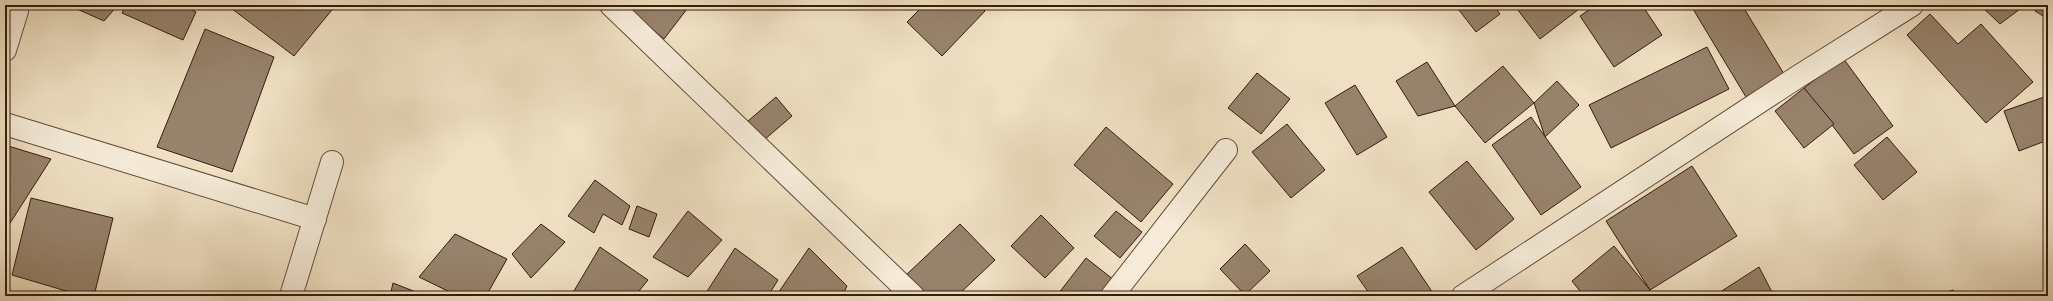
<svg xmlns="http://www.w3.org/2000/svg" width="2053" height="301" viewBox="0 0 2053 301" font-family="'Libre Bodoni',serif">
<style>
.building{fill:#97826c;stroke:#371c0d}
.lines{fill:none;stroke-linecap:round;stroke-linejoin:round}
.street-casing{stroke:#654d3a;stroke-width:24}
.street{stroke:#f5ebd8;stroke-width:22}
</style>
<rect width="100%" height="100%" fill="#efe0c3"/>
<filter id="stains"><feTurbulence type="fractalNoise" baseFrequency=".005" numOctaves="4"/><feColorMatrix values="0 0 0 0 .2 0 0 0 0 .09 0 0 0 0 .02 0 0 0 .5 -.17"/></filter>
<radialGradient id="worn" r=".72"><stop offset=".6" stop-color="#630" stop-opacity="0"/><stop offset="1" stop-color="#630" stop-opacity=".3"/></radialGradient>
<!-- building -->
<g class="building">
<path d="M68,5h50l-14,16z"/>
<path d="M126,5h54l16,7 -13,28 -61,-27z"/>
<path d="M227,5h109l-42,51z"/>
<path d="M624,5h66l-26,34z"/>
<path d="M924,5h55l6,6 -43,45 -35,-34z"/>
<path d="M1455,5h38l7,9 -24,18z"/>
<path d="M1514,5h68l1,1 -43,33z"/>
<path d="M1596,5h46l20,30 -48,32 -34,-51z"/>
<path d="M1700,5h42l42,69 -38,23 -53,-88z"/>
<path d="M1980,5h36l4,4 -20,15z"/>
<path d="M2039,5h9v14l-13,-8z"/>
<path d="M1930,14l28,30 23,-20 52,58 -47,41 -79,-88z"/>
<path d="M205,29l69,28 -42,115 -75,-25z"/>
<path d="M1707,47l22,42 -118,59 -22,-43z"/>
<path d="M1843,58l50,68 -39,28 -50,-66z"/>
<path d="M1427,62l28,44 -37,10 -22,-35z"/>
<path d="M1503,66l31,37 -49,40 -30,-37z"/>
<path d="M1257,73l33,26 -29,35 -33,-26z"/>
<path d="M1557,81l22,24 -34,32 -11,-34z"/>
<path d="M1355,85l32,52 -30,18 -32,-52z"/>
<path d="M1804,88l30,36 -30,24 -29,-37z"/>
<path d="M2047,96l1,44 -29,11 -15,-40z"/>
<path d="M776,97l16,19 -28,24 -16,-19z"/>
<path d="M1531,117l50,70 -40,28 -49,-70z"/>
<path d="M1287,124l38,46 -34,28 -39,-46z"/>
<path d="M1106,127l67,57 -32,38 -67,-57z"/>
<path d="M1887,137l30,35 -34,28 -29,-35z"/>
<path d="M5,145l46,14 -46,72z"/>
<path d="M1467,161l47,58 -38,31 -47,-58z"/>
<path d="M1692,166l45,70 -87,54 -44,-69z"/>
<path d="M595,180l35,26 -8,19 -19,-11 -9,19 -26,-17z"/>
<path d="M31,198l82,20 -19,78h-11l-71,-21z"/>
<path d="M637,206l20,8 -8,23 -20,-8z"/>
<path d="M688,211l34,29 -34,37 -35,-20z"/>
<path d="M1116,211l26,21 -22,26 -26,-22z"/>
<path d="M1041,215l33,33 -29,30 -34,-32z"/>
<path d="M541,224l24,18 -34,36 -19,-24z"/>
<path d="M960,224l35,36 -38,36h-32l-20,-20z"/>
<path d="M455,234l52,25 -21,37h-28l-39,-19z"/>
<path d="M1245,244l25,27 -25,24 -25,-26z"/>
<path d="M1614,246l36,44 -7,6h-59l-12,-15z"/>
<path d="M600,247l48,33 -13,16h-64z"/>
<path d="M1402,247l33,49h-64l-14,-20z"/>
<path d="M735,248l43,32 -10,16h-64z"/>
<path d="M809,248l38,38 -5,10h-66z"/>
<path d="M1086,258l28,22 -12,16h-41l-3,-2z"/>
<path d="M1759,267l15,29h-60z"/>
<path d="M393,283l33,13h-36z"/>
<path d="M1953,290l2,6h-18z"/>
</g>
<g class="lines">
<defs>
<g id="street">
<path d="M611,5l302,291"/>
<path d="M5,50l12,-39v-6"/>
<path d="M5,124l310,95"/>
<path d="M291,296l41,-134"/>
<path d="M1112,296l114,-146"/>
<path d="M1463,296l336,-220 113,-71"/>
</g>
</defs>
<!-- street casing -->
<use href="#street" class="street-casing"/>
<!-- street -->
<use href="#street" class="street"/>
</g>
<!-- margin -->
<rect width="2053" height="301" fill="none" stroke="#efe0c3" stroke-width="20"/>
<rect x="6" y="6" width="2041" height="289" fill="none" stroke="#371c0d" stroke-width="2"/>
<rect x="10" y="10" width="2033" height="281" fill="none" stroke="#371c0d"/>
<rect width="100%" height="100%" filter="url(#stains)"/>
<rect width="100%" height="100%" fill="url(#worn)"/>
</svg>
